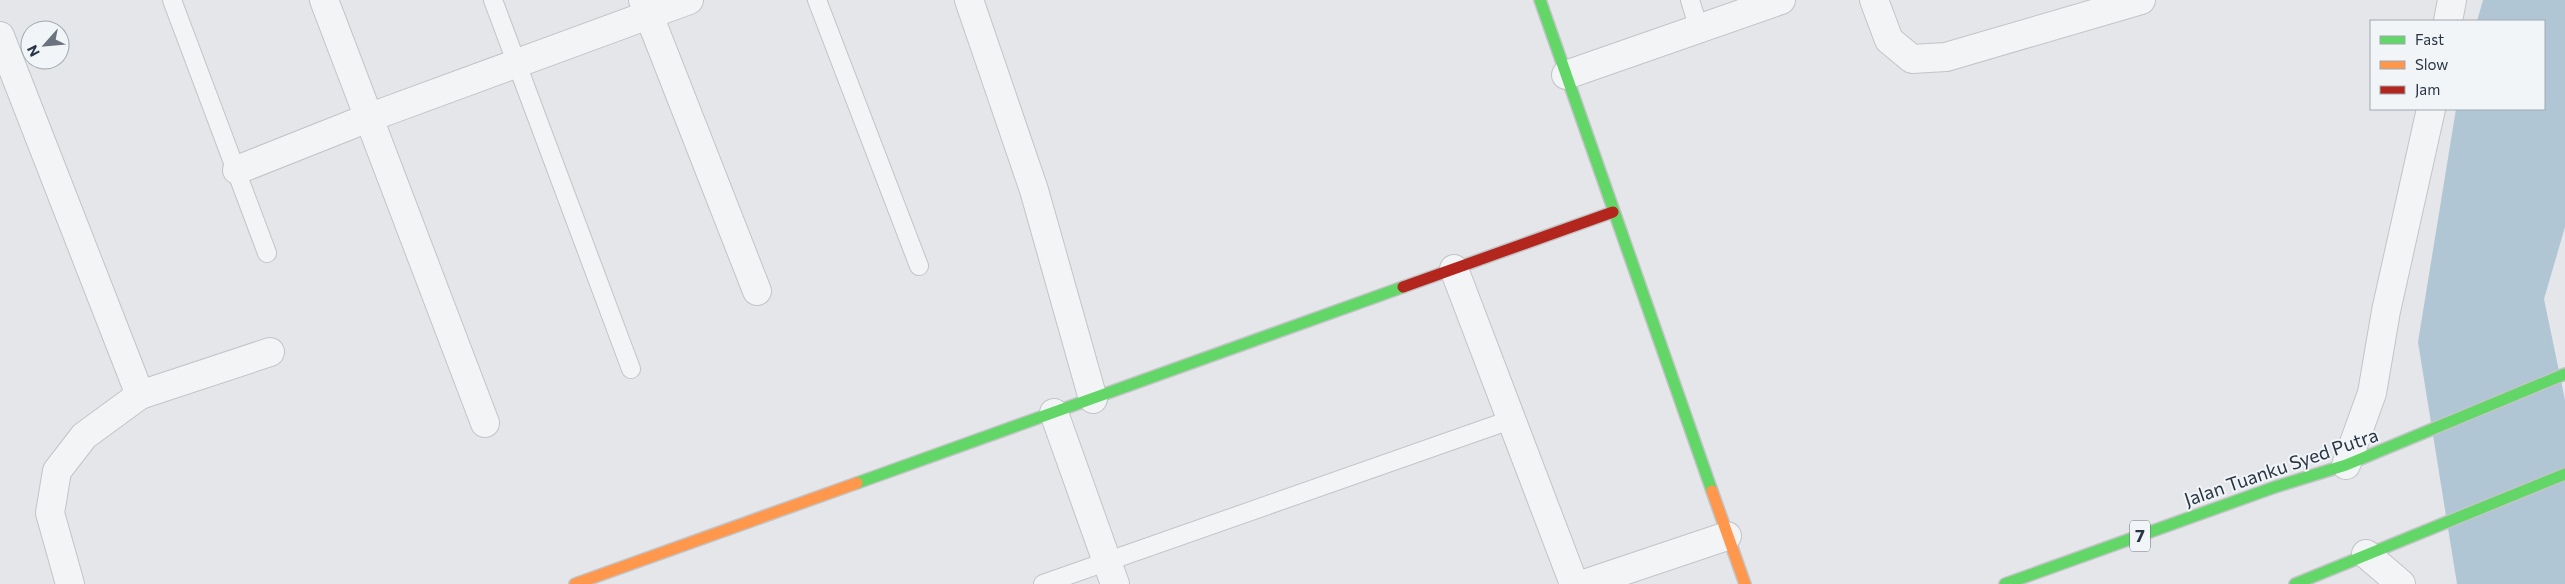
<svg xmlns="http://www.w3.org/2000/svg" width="2565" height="584" viewBox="0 0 2565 584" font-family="Commissioner,sans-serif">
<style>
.water{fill:#b1c6d5}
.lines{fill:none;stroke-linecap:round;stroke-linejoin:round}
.lane-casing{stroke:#c2c4c7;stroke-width:20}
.street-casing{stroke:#c2c4c7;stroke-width:30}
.fast-casing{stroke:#c2c4c7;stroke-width:14}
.slow-casing{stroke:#c2c4c7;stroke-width:14}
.jam-casing{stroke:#c2c4c7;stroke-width:14}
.lane{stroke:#f3f4f6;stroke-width:18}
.street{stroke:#f3f4f6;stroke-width:28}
.fast{stroke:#63d668;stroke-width:11}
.slow{stroke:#ff974d;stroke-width:11}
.jam{stroke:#b3261e;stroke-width:11}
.labels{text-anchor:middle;stroke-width:4;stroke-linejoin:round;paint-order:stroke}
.shield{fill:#f1f5f8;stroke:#656f7a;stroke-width:1}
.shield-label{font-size:18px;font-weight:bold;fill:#293544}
.street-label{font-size:19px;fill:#293544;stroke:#f1f5f8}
</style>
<rect width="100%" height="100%" fill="#e4e6e9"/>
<!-- water -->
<path class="water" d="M2483,0h82v227l-21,72 21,101v184h-108l-39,-242 38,-233h88v-88h-67z"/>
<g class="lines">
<defs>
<g id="lane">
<path d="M172,0l95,253"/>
<path d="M493,0l138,369"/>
<path d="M817,0l102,266"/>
<path d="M1690,0l9,29"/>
<path d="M1043,584l470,-165"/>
</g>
<g id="street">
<path d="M324,0l161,423"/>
<path d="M643,0l114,291"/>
<path d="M969,0l65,190 59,209"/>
<path d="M1874,0l15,40 23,19 34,-2 195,-57"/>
<path d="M2448,21l4,-21"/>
<path d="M0,36l140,359 -56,41 -27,35 -7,42 20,71"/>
<path d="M1566,75l215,-75"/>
<path d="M237,170l131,-52 321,-118"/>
<path d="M1454,269l120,315"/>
<path d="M140,395l130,-43"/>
<path d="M1054,413l61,171"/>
<path d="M2346,465l26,-72 14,-82 45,-202"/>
<path d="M2366,554l35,30"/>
<path d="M1584,584l143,-48"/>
</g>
<g id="fast">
<path d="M1540,0l172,491"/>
<path d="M857,483l546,-196"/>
<path d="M2005,584l270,-97 71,-22 219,-91"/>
<path d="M2295,584l270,-110"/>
</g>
<g id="slow">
<path d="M1712,491l33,93"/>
<path d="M575,584l282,-101"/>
</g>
<path id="jam" d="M1403,287l210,-75"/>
</defs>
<!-- lane casing -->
<use href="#lane" class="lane-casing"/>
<!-- street casing -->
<use href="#street" class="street-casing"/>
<!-- fast casing -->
<use href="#fast" class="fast-casing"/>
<!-- slow casing -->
<use href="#slow" class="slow-casing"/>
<!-- jam casing -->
<use href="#jam" class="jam-casing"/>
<!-- lane -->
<use href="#lane" class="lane"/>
<!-- street -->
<use href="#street" class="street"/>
<!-- fast -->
<use href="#fast" class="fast"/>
<!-- slow -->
<use href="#slow" class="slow"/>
<!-- jam -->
<use href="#jam" class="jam"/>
</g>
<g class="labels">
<!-- shield labels -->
<rect class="shield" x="2130" y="520.5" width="20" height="31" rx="4"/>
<g class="shield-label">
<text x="2140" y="542">7</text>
</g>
<!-- street labels -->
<g class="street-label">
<text transform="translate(2281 467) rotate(-19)" y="7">Jalan Tuanku Syed Putra</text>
</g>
</g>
<!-- legend -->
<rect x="2370" y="20" width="175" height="90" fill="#f1f5f8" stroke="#a1a8b0"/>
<rect x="2380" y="36" width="25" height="8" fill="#63d668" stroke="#a1a8b0"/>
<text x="2415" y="45" font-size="15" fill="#293544">Fast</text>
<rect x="2380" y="61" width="25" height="8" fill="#ff974d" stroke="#a1a8b0"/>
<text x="2415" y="70" font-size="15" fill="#293544">Slow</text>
<rect x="2380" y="86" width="25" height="8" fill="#b3261e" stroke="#a1a8b0"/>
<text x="2415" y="95" font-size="15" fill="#293544">Jam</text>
<!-- north arrow -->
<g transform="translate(45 45) rotate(243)"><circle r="24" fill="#f1f5f8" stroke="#a1a8b0"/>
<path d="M0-4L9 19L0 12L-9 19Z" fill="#6a737e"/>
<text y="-8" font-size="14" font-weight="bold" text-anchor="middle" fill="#293544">N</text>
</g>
</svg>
